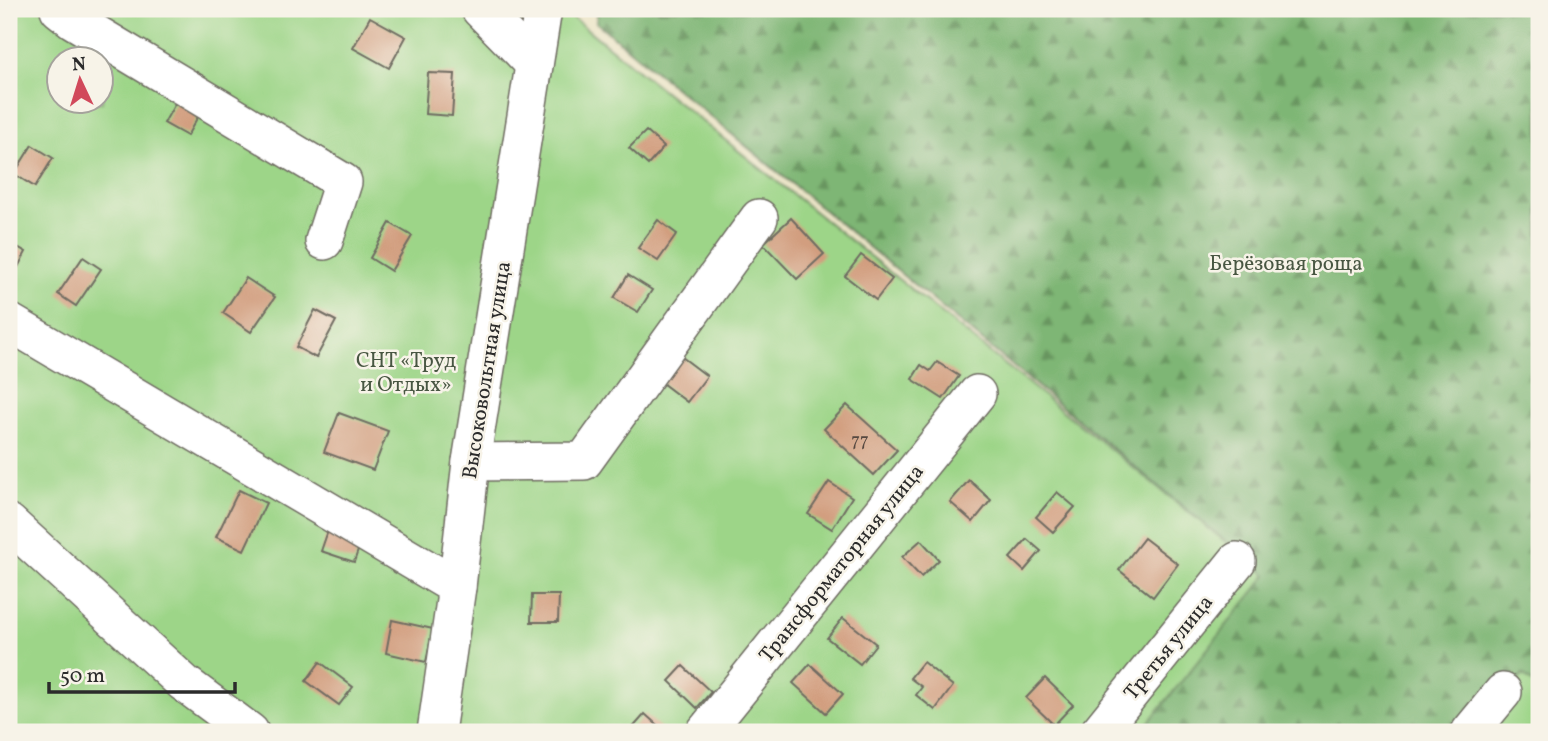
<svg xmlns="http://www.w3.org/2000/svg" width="1548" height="741" viewBox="0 0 1548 741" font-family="Vollkorn,serif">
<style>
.forest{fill:url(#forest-firs);stroke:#547050;stroke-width:2}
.green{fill:#9dd588;stroke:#64805a;stroke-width:2;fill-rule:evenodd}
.building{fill:#d29e7f}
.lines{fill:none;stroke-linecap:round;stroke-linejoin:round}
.minor-casing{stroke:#6f6c62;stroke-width:40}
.minor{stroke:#fff;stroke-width:37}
.labels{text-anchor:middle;stroke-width:5;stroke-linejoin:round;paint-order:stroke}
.number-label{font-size:18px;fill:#554840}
.park-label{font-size:21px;fill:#485642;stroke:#f7f3e8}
.street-label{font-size:21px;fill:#2b2b2b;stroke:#f7f3e8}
</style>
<defs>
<pattern id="forest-firs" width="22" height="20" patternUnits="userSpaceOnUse" patternTransform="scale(1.75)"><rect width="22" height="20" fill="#7eb674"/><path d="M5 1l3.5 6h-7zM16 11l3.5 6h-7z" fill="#67945f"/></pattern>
</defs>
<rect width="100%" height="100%" fill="#f7f3e8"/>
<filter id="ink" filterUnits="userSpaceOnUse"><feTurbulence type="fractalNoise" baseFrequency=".0143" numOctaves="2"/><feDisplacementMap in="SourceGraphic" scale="14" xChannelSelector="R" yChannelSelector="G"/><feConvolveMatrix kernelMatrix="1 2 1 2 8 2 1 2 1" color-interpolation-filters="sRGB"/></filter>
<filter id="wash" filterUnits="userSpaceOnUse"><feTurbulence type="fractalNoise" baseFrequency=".00686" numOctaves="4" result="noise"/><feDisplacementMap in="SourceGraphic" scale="28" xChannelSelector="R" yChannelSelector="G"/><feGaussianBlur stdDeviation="1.57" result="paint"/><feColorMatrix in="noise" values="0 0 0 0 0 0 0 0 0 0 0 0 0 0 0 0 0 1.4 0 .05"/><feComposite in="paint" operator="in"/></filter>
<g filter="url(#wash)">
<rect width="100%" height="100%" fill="#ece5c7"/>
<!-- forest -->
<path class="forest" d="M598,9h941v679l-16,-13 -48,57h-334l125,-157 -670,-553z"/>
<!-- green -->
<g class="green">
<path d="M9,9h553l705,566 -126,157h-1132zM60,60h42v42h-42z"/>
<path d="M1523,675l16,13v44h-64z"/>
</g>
<g id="blocks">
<!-- building -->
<g class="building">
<path d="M370,17l36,20 -17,31 -36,-20z"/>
<path d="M428,73l27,1 -3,42 -27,-2z"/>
<path d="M177,100l23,13 -13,23 -23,-13z"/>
<path d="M646,131l18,16 -16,18 -19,-17z"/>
<path d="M32,145l21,13 -18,29 -21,-13z"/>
<path d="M791,218l33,36 -27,25 -34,-35z"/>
<path d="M658,220l19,14 -19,27 -20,-13z"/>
<path d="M390,223l22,13 -21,35 -21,-13z"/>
<path d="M9,242l17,10 -17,32z"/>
<path d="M861,255l31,24 -16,21 -31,-24z"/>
<path d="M83,257l18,12 -25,37 -18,-12z"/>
<path d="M628,275l24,15 -14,22 -24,-14z"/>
<path d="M246,278l29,19 -24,35 -28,-19z"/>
<path d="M315,310l21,11 -20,37 -20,-11z"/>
<path d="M678,354l29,22 -20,26 -29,-22z"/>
<path d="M937,362l22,14 -16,23 -31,-20 9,-14 9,6z"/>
<path d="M847,405l50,45 -23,25 -50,-46z"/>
<path d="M339,413l49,18 -15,39 -49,-18z"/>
<path d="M969,480l22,20 -18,22 -23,-20z"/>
<path d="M829,482l23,15 -20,32 -24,-15z"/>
<path d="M239,490l27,13 -22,47 -28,-13z"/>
<path d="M1057,492l18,15 -22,25 -17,-15z"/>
<path d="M330,525l33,11 -9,26 -33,-11z"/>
<path d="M1144,538l34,26 -25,33 -34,-27z"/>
<path d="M1027,539l14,12 -17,20 -14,-13z"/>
<path d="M921,540l18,20 -18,17 -19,-20z"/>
<path d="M532,595h27l-1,27h-27z"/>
<path d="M843,618l33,26 -16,20 -33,-26z"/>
<path d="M392,620l41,9 -7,33 -40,-9z"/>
<path d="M320,662l33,25 -14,18 -33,-24z"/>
<path d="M923,662l30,24 -18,24 -19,-15 6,-8 -12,-9z"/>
<path d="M810,664l33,30 -17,19 -33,-30z"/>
<path d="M683,666l28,26 -14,16 -28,-27z"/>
<path d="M1045,678l28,27 -19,20 -28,-27z"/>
<path d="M645,714l20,18h-36z"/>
</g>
</g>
</g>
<g filter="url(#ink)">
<use href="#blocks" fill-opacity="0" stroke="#6f6c62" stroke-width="2"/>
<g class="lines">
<defs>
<g id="minor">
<path d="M59,9l14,11 270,162 -19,59"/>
<path d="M480,9l54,55"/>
<path d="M9,322l448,265"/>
<path d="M471,462l113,-1 175,-243"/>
<path d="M9,523l175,160 66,49"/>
<path d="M436,732l21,-145 14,-125 72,-453"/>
<path d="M705,732l272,-338"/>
<path d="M1099,732l138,-171"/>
<path d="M1470,732l33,-40"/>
</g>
</defs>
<!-- minor casing -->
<use href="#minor" class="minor-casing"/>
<!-- minor -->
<use href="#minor" class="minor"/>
</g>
</g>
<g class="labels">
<!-- number labels -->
<g class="number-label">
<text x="860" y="446">77</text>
</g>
<!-- park labels -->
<g class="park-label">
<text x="1286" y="270">Берёзовая роща</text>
<text x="406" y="367">СНТ «Труд<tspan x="406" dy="24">и Отдых»</tspan></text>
</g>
<!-- street labels -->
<g class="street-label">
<text transform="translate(486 370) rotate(-81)" y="7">Высоковольтная улица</text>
<text transform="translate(841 563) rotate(-51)" y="7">Трансформаторная улица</text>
<text transform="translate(1168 647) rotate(-51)" y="7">Третья улица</text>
</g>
</g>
<!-- margin -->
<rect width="1548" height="741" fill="none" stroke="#f7f3e8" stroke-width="35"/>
<!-- north arrow -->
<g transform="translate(80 80) rotate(356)"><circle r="33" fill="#f7f3e8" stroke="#a5a39c" stroke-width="2"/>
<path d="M0-5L12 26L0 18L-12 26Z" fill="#d1495b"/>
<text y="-10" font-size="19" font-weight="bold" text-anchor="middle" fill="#2b2b2b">N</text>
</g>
<!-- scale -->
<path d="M49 682v10h186v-10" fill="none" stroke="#2b2b2b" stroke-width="3.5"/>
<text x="60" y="682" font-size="21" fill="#2b2b2b" stroke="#f7f3e8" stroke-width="5" paint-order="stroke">50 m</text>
</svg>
